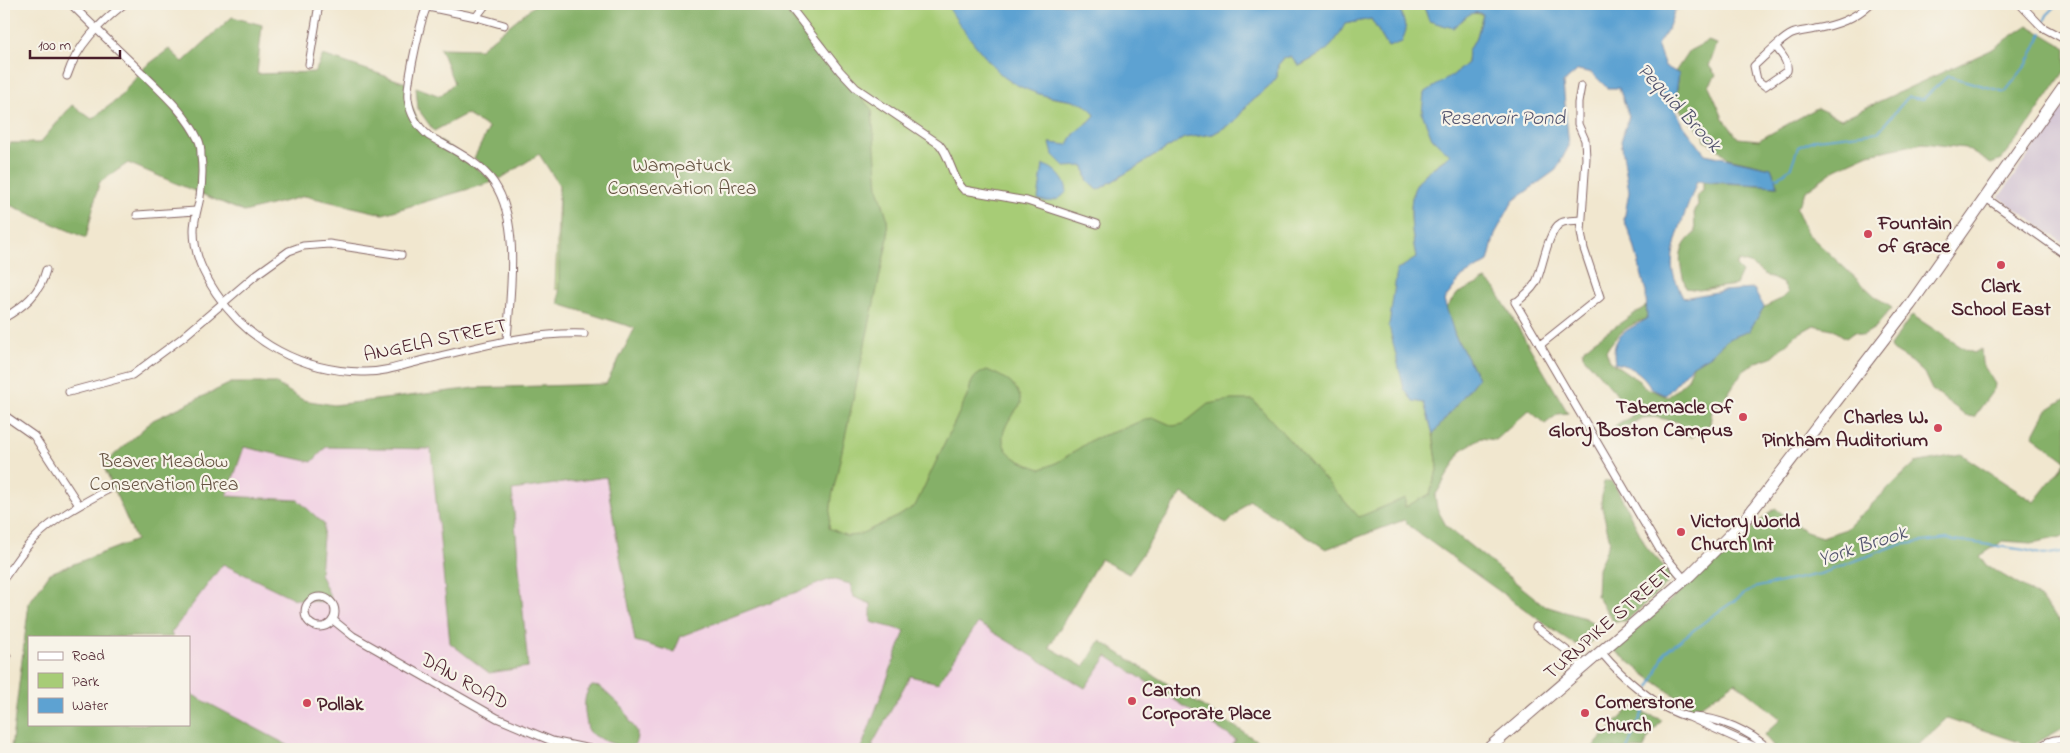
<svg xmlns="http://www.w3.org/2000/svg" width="2070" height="753" viewBox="0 0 2070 753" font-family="'Indie Flower',sans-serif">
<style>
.built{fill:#f1d0e3}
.industrial{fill:#cebed1}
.green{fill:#a7cc76;stroke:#787650}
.forest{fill:#85b067;stroke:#686849}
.water{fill:#5da2d2;stroke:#54607e}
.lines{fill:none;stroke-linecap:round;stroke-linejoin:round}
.stream{stroke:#5da2d2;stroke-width:2}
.street-casing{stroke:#846564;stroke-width:9}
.primary-casing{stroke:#846564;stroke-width:13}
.street{stroke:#fff;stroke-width:7}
.primary{stroke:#fff;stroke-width:11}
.poi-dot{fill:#d1495b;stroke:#f7f3e8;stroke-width:2}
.labels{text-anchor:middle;stroke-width:4.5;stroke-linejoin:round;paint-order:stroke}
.park-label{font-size:20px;fill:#665342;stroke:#f7f3e8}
.poi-label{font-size:20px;font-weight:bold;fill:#4a1f2b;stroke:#f7f3e8;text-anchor:start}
.street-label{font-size:20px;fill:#4a1f2b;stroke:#f7f3e8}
.water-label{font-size:21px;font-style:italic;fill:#52536e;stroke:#f7f3e8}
</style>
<rect width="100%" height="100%" fill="#f7f3e8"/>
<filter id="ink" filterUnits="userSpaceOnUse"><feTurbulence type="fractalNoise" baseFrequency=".02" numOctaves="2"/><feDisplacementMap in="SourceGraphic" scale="10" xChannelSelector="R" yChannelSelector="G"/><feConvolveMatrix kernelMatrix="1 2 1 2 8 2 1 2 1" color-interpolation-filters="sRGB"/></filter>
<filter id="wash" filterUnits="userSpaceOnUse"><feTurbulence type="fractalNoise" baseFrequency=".0096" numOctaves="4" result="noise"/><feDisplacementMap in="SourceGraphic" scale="20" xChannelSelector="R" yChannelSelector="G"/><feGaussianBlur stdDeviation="1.12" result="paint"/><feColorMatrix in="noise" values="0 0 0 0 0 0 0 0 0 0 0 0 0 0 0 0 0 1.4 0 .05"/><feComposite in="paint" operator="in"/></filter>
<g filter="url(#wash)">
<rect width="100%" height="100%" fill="#f1e7cf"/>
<!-- built -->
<g class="built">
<path d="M244,447l68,15 14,-15 105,2 19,194 39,30 39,-6 -16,-177 94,-14 29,165 46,-5 150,-57 20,5 3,13 17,7v18l34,9 -44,118h-566l-106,-56v-56h-16l-2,-4 52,-69 72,35 38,3 -13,-28 4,-50 -26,-24 -71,-4z"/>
<path d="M978,623l107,65 22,-32 129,84 -6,9h-355l-3,-3 39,-71 27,7z"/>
</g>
<!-- industrial -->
<path class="industrial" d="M2066,103v142l-67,-48z"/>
<!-- green -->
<path class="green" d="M537,4h410l58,73 23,12 21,8 30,5 12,6 4,7c-9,13 -19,11 -27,30l-18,-2 34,22 3,15 11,10 86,-52 29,-4 21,-12 16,-20 18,-14 9,-11 1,-12 5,-6 8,-3 9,10c24,-14 32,-16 44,-42l27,-5 17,28 18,-17 -7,-26h24l6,17h33l7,-8 14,1 -6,23 -9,13 -1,13 -14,12 -3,80c-10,8 -26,17 -33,29 -11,15 -4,56 -1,74l8,145 9,31 5,33 -8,27 -11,8 -59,26 -64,-45 -231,-17 -235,89 -169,-257 -106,-9 8,-193 -115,-7z"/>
<!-- forest -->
<g class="forest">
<path d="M536,4h243l93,106 6,78 9,29 1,21 -56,259 -3,31 18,8 11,-1 39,-18 18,-11 54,-114c2,-13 6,-17 18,-22 17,7 33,15 34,34 -30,35 -22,52 20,65l17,-7 35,-23 32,-11 20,-9 10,-1 18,8 10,-2 25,-20 22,-4h23l106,117 46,-19v9l25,-13 8,-27 -5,-33 45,-56 -23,-42 -9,-28 12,-15 28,-13 9,8 73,125 -10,1 -13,10 -16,-14 -33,30 -16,-2 -18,12 -27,46 2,13 10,18 98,79 40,12 7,4 7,10 -6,8 -10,7 -14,-6 -155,-111 -10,-10 -78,29 -77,-49 -22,24 -45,-31 -53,81 -29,-15 -51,88 35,20 16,-26 170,108h-40l6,-9 -129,-84 -22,32 -107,-65 -40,60 -28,-7 -38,69 3,4h-14l44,-118 -34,-9v-18l-17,-7 -4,-13 -19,-5 -150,57 -7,16 -39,-11 -29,-164 -94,13 16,177 -39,6 -39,-30 -19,-194 -105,-2 -14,15 -68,-15 -17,49 71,4 26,24 -4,50 13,29 -38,-4 -72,-35 -52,69 2,4h-144v87h160v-31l106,56h-284l18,-146 21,-30 86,-33 -33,-75 50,-45 78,-37h44l28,17 31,5 141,-17 131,-4 29,-56 -76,-24v-119l-20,-31 -39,25 -26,-21 15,-30 -23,-14 -32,17 -16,-22 -2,-22 24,9 14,-13 -14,-35 40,1z"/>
<path d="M232,17l30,8 -5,49 58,-2 8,-17 86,29 -1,15 14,31 37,23 34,29 -110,32 -78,-18 -61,16 -116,-49 -29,20 -13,55 -81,-35 4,-60h31l32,-38 20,14 26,-20 27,-32 24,-18 14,13z"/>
<path d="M2028,25l38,23v21l-44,65 -21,26 -10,4 -26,-16 -42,-5 -54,11 -33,15 -29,21 -11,18 11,25 68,63 17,12 -17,20 -12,7 -9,-3 -8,6 -14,-9 -18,-4 -18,10 -24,22 -15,5 -15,10 -15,23 -15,16 -2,13 -19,14 -13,-16 -24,-5 -12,1 -25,14 -4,-4 19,-12 -18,-25 -31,-35v-6l9,-8 54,-36 1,13c-19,5 -31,16 -41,32l4,10 29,20 5,6 24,10 20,-18 5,-14 17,-10 18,-16 21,-8 15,-24 17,-8 7,-7 -6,-9 -15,-7 -17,-12 -11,-3 -3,5 6,6 -6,13 -37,5 -13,-2c-6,-23 -12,-38 9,-55l-1,-23 4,-5 -1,-10 6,-4v-9l75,4 -7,-18 -43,-10 -11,-10 -12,-7 -1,-7 -19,-17 -10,-16 4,-27 -4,-2 14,-21 19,-10 9,3 -8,22 7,9 -7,11 14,32 15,20 21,2 58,-32 24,11 150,-69z"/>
<path d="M1912,315l54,35 8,3 7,-4 1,14 13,21 -1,5 -20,28 -7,-1 -35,-26 -8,-17 -12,-11 -21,-13 -1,-3z"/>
<path d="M2066,398v138l-34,7 -29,-2 -23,15 6,9 50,30 30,32v102l-3,-1 -32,18 -84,-28 -33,31h-138l-12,-14 17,-16 -46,-37 -40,28 -47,-33 -34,-27 161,-142 31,24 16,5 24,-8 69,-66 46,-9 73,48 32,-41 -33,-25 13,-25z"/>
<path d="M1604,481h7l5,6 31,61 25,27 -2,6 -44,40h-13l-16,-25 1,-27 12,-28 -9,-38z"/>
<path d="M592,686l8,1 24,22 7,14 6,8c0,5 0,11 -4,15 -8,5 -39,-9 -45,-15 -2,-14 -8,-35 4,-45z"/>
<path d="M1631,707l31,13 -15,20 -3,9h-53z"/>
</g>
<!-- water -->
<g class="water">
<path d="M947,4h452l7,26 -4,12 -14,5 -17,-28 -26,5c-14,27 -20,28 -46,42l-8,-10 -8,3 -5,6 -1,12 -9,11 -18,14 -16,20 -21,12 -29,4 -86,52 -11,-10 -3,-14 -19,1 -12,-12 -3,-12 18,2c8,-19 18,-17 27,-30 -9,-16 -28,-14 -44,-18 -15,-3 -35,-11 -47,-20 -13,-11 -50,-57 -57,-73z"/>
<path d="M1423,4h274l-22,6 -7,19 -11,16 8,21 14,8 -5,33 10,19 21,28 66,14 7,18 -81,-5c-8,25 -29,67 -24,91 2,8 7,18 10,26l39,-7 32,-2 10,18 -15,24 -21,8 -18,16 -17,10 -27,30c-21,-7 -12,-8 -25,-20 -7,-7 -17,-10 -26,-12 -5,-28 11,-32 32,-44l-1,-27 -12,-47 -10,-25 5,-28 -8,-51 8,-25 -10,-28h-12l-15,-15 -14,-3 -15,13 6,63 -13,24 -43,31 -18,33 -7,28 -26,15 -18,23 11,36 23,42 -45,56 -9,-31 -11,-2 -9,-12 -15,-63 8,-56 19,-12c-3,-18 -10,-59 1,-74 7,-12 23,-20 33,-29l-18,-17 -10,-25 2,-20 29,-18 14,-12 1,-13 9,-13 6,-23c-14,-5 -19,6 -30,14l-24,-7z"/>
<path d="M1043,165c11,2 23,15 24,26 -7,10 -19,13 -29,8z"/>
</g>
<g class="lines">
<!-- stream -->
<g class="stream">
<path d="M2044,22l3,-7 11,-11"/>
<path d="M1775,177l3,1 13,-11 7,-20 18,-8 62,-7 30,-35 15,2 25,-23 57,16 22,-28 15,-31"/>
<path d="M1650,687l15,-35 47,-36 41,-28 67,-14 77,-29 50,-6 78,11 19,5 22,-4"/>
<path d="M1627,749l18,-42"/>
</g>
</g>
</g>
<g filter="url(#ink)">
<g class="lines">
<defs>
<g id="street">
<path d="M71,4c21,21 43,42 65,63 23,23 49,44 63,74 2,5 2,10 2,15 2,14 1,27 -1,41 -2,11 -6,22 -6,33 0,25 9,43 22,63 33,50 86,78 146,79 22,1 45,-8 66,-13 51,-12 103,-27 156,-25"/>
<path d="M414,4l62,13 28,8"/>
<path d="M788,4l52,67 16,17 83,56c12,13 12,33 25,46l63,11 70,23"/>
<path d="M2020,4l22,23 24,13"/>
<path d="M427,7c-6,10 -21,80 -19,92 2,15 10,28 21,37 22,13 50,25 65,47 27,40 16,110 13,157"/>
<path d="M476,17l10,-13"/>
<path d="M1776,47c5,7 13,15 11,24l-22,15 -8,-6 -3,-14c9,-8 28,-28 38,-32 7,-3 16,-3 23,-5 22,-4 39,-10 55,-25"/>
<path d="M309,64l10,-60"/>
<path d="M67,76c10,-31 32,-52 57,-72"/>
<path d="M1986,198l80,57"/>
<path d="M137,215l59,-4"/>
<path d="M1515,302l145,248 25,30"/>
<path d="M1516,303c7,-7 17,-13 21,-23 6,-14 11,-50 24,-57 6,-3 14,-2 20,-3"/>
<path d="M4,318c20,-12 36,-24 42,-48"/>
<path d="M1540,345l60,-48 -16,-48 -3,-17 5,-74 -1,-18 -7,-16v-21l3,-17"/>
<path d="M69,392l63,-17 50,-37 75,-64 32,-23 14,-5 26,-2 72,11"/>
<path d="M4,415l30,21 45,69"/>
<path d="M4,578c10,-13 19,-29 31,-40 21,-21 48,-35 74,-49"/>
<circle cx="320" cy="612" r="15"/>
<path d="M333,620l20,16 144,82 55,23 38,8"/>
<path d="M1536,627l34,26 14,14"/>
<path d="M1601,652c20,24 57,58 88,65l71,32"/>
<path d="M4,653l3,4"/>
<path d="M1694,717c27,1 55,14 75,32"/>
<path d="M2039,749c7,-8 16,-11 27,-9"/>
</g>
<path id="primary" d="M1488,749l202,-174 54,-54 166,-216 156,-222"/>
</defs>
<!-- street casing -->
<use href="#street" class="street-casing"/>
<!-- primary casing -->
<use href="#primary" class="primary-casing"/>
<!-- street -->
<use href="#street" class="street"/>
<!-- primary -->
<use href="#primary" class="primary"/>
</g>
</g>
<!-- markers -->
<g class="poi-dot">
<circle cx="1868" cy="234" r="5"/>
<circle cx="2001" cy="265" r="5"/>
<circle cx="1743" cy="417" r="5"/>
<circle cx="1938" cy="428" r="5"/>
<circle cx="1681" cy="532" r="5"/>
<circle cx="1132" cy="701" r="5"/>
<circle cx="307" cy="703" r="5"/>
<circle cx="1585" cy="713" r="5"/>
</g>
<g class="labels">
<!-- park labels -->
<g class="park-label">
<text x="682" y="171">Wampatuck<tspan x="682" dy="23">Conservation Area</tspan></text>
<text x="164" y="467">Beaver Meadow<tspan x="164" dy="23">Conservation Area</tspan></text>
</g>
<!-- poi labels -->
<g class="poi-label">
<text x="1878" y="229">Fountain<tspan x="1878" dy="23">of Grace</tspan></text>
<text x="2001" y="292" text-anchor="middle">Clark<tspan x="2001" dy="23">School East</tspan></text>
<text x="1733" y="413" text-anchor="end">Tabernacle Of<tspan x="1733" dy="23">Glory Boston Campus</tspan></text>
<text x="1928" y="423" text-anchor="end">Charles W.<tspan x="1928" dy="23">Pinkham Auditorium</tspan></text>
<text x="1691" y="527">Victory World<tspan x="1691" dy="23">Church Int</tspan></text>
<text x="1142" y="696">Canton<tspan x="1142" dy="23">Corporate Place</tspan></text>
<text x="1595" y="708">Cornerstone<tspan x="1595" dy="23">Church</tspan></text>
<text x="317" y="710">Pollak</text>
</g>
<!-- street labels -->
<g class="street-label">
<text transform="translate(435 339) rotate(-12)" y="7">ANGELA STREET</text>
<text transform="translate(1607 622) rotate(-41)" y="7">TURNPIKE STREET</text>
<text transform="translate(465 680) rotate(29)" y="7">DAN ROAD</text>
</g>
<!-- water labels -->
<g class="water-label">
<text transform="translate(1680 107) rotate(47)" y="7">Pequid Brook</text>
<text x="1502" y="124">Reservoir Pond</text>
<text transform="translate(1862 545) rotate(-18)" y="7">York Brook</text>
</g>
</g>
<!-- margin -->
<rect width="2070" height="753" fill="none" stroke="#f7f3e8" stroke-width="20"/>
<!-- legend -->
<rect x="28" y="636" width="162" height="90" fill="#f7f3e8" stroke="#b29e9c"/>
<rect x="38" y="652" width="25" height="8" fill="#ffffff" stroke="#b29e9c"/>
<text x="72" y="660" font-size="15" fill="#4a1f2b">Road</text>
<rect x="38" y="673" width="25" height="15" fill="#a7cc76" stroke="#b29e9c"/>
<text x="72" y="686" font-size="15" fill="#4a1f2b">Park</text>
<rect x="38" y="698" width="25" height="15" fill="#5da2d2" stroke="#b29e9c"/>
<text x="72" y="710" font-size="15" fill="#4a1f2b">Water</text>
<!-- scale -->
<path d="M30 50v8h90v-8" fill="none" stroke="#4a1f2b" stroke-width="2.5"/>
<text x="38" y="50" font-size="15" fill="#4a1f2b" stroke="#f7f3e8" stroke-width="4" paint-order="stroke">100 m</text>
</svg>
